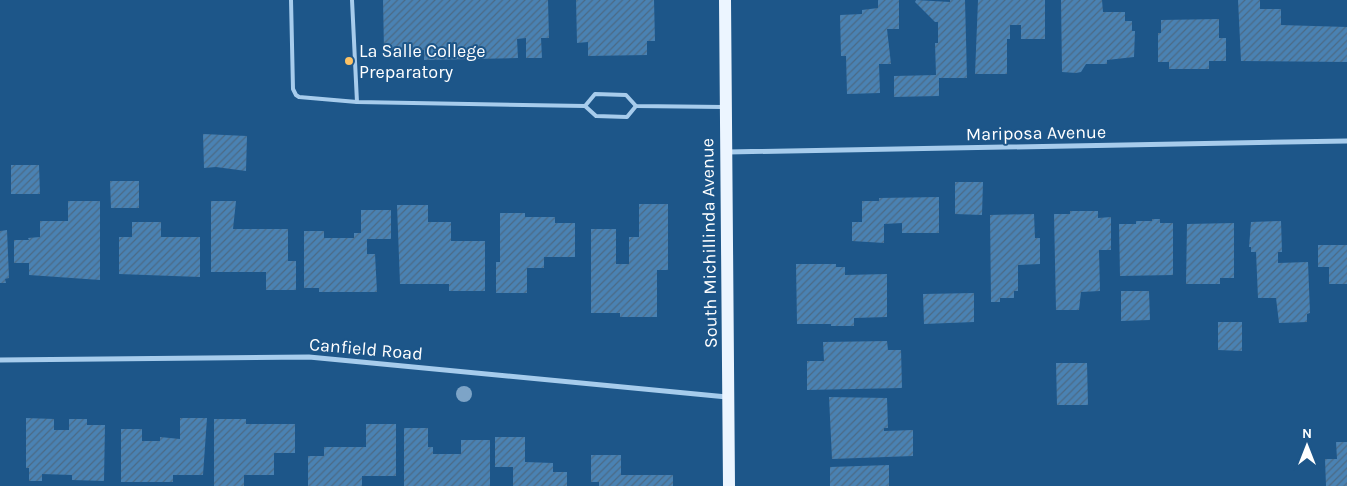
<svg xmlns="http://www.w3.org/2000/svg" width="1347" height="486" viewBox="0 0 1347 486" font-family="Karla,sans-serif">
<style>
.building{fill:url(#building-hatch)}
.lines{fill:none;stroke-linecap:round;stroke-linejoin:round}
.lane{stroke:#a7ccec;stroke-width:4}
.street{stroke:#a7ccec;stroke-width:5}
.primary{stroke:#ecf5ff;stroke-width:12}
.tree{fill:#7da4c7}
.poi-dot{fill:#fcc265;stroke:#1d5689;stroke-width:2}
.labels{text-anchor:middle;stroke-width:4;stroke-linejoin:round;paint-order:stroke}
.poi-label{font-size:18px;fill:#fff;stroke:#1d5689;text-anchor:start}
.street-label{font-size:18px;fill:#fff;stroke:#1d5689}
</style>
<defs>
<pattern id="building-hatch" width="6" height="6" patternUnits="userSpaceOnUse" patternTransform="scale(1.25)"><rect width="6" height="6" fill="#4a82b3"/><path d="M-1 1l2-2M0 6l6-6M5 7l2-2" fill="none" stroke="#4b6a85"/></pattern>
</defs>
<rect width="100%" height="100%" fill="#1d5689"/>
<!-- building -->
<g class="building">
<path d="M383,0h165l1,38h-8l1,20h-16v-20l-9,1 1,19 -94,2v-10l-40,1z"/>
<path d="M576,0h78l1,41h-8v14l-59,1v-14l-11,1z"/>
<path d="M878,0h21v29h-12l4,35h-12l1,29 -33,1 -1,-38h-5l-1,-41 22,-1v-4l16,-2z"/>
<path d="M916,0l34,2v-2h15l2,78h-28v18l-45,1v-21l42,-1 -1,-32h3v-21h-3l-20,-20z"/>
<path d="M978,0h67v39h-24v-14h-11v14h-3v35h-32z"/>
<path d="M1061,0h41l1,12h22v9h7v10h3l-1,26 -27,3v4h-21l-5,8 -5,1 -14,-1z"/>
<path d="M1238,0h22v9h21v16l66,2v35l-106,-1z"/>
<path d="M1219,19v19h7v23h-17v8h-40v-7h-11v-29h3v-13z"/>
<path d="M203,134l44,2 -1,35 -30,-4 -12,1z"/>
<path d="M11,165h28l1,29h-29z"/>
<path d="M110,181h29v27h-28z"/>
<path d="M955,182h28l-1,33 -27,-1z"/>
<path d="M939,197v36h-37v-10l-18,1v19l-32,-2v-19h10v-21h17v-3z"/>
<path d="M68,201h32v79l-71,-5v-12h-15v-23h15l-1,-2 12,-1v-16h28z"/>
<path d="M211,201h25l-3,28h55v32h8v29h-30v-18h-55z"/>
<path d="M639,204h29v66h-11v47h-37v-4h-29v-84h25v35h13v-27h10z"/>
<path d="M397,205h31v17h23v19h34v50h-36v-7h-49z"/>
<path d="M361,210h30v29h-24v15h8l2,38h-58v-4h-15v-57h20v7h30v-5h7z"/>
<path d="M1070,211h28v7l13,-1v33h-12l1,41 -19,1 -2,18h-23l-2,-96h16z"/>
<path d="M500,213h25v4h30v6h20v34h-31v11h-17v25h-31v-31h4z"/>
<path d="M1034,214l1,24h5v26l-22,1v26h-4v7h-14v4h-9l-1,-87z"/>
<path d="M1152,219h8v4h13v52l-53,1 -1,-52h17v-3h16z"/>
<path d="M1281,221l1,31h-4v11l30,-1 2,51 -3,1v8l-28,1 -3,-25h-18l-2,-46h-5v-5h-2l2,-25z"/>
<path d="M132,222h29v15h39v40l-81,-3v-37h13z"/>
<path d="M1234,223v55h-14v6h-34l1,-60z"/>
<path d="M7,230l2,48 -4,1 1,4h-6v-52z"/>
<path d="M1318,245h29v39h-18v-17h-11z"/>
<path d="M796,264h40v3h9v8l42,-1v43l-33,1v8h-23v-2h-34z"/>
<path d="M1121,291h28l1,29 -29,1z"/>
<path d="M974,293v29l-50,2 -1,-30z"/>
<path d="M1218,322h24v29l-24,-1z"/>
<path d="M887,341l1,9h13l1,38 -95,2v-29h17l-1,-19z"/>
<path d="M1056,363h31l1,42h-31z"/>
<path d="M829,397l58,1 1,30h-4v3l29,-1v26l-81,3z"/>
<path d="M26,418l28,1v11h15v-11h18v6h18l-1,56 -32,-1v-5l-30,-1v7h-13v-13h-3z"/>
<path d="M180,418h27l-4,57h-30v7h-52v-53h21v12h18v-4l20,2z"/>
<path d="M214,419h32v5h49v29h-21v22h-30v11h-30z"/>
<path d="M366,424h30v52h-34v10h-54v-30h16v-9h42z"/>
<path d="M404,428h24v19h5v7h28v-14h29v46h-86z"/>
<path d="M495,437h30v25l28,1v9h14v14h-54v-19h-18z"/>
<path d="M1336,442h11v44h-21l-1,-27h12z"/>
<path d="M591,455h30v20h52v11h-74v-4h-8z"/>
<path d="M889,465v21h-59v-19z"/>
</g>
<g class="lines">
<!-- lane -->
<g class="lane">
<path d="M291,0l2,89 3,6 3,2 58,5 228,4 11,10 31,1 9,-11"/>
<path d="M352,0l5,102"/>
<path d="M585,106l10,-12 31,1 10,11 87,1"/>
</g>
<!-- street -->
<g class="street">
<path d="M728,152l619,-11"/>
<path d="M0,360l309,-3 418,40"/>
</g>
<!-- primary -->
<path class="primary" d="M725,0l4,486"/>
</g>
<!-- trees -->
<circle class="tree" cx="464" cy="394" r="8"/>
<!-- markers -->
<circle class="poi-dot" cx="349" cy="61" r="5"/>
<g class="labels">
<!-- poi labels -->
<g class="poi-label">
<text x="359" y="57">La Salle College<tspan x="359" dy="21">Preparatory</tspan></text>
</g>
<!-- street labels -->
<g class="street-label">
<text transform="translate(1036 133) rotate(-1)" y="6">Mariposa Avenue</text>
<text transform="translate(709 243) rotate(-91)" y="6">South Michillinda Avenue</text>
<text transform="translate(366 349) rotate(5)" y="6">Canfield Road</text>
</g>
</g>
<!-- north arrow -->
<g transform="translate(1307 446)" stroke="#1d5689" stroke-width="4" paint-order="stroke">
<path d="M0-4L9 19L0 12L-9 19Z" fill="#ffffff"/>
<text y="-8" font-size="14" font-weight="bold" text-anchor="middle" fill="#ffffff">N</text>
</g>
</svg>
